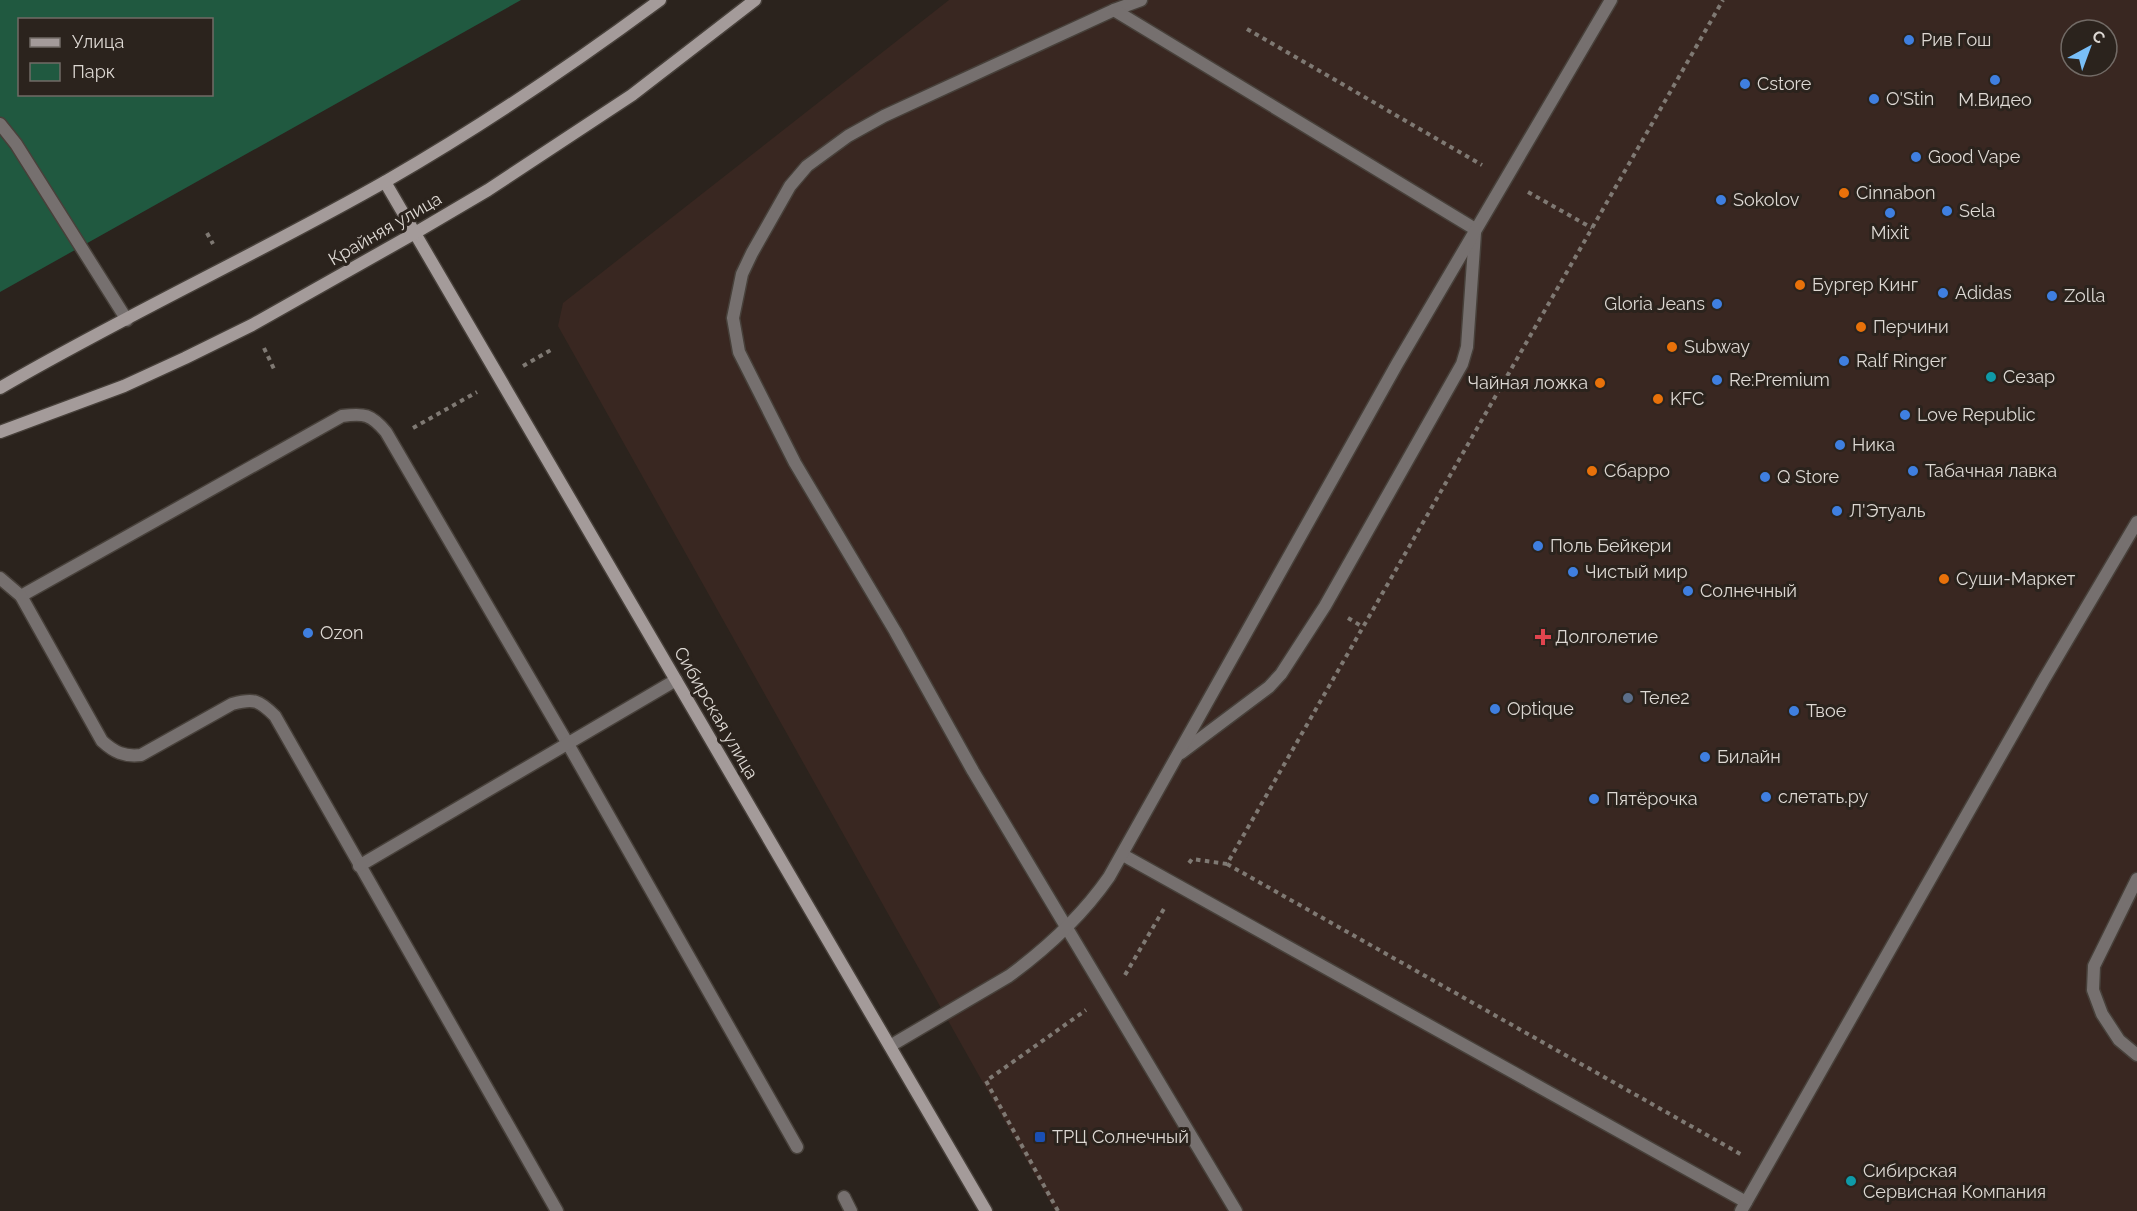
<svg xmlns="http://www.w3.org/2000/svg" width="2137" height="1211" viewBox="0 0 2137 1211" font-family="Raleway,sans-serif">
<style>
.commercial{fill:#392721;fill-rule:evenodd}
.green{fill:#205940;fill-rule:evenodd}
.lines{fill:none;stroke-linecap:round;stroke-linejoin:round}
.service-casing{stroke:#47403a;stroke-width:15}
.secondary-casing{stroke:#47403a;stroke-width:15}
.path{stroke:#7f7973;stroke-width:4;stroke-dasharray:4.5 4.5;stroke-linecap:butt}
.service{stroke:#76706f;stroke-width:12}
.secondary{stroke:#a49b9a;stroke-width:12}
.shop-dot{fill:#3f7fe0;stroke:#2b231d;stroke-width:2}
.food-dot{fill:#e8710a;stroke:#2b231d;stroke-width:2}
.culture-dot{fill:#0f9aa8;stroke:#2b231d;stroke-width:2}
.health-dot{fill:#e0444e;stroke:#2b231d;stroke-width:2}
.service-dot{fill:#5c6f8a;stroke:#2b231d;stroke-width:2}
.transit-dot{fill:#1a4fb4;stroke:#2b231d;stroke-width:2}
.labels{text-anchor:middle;stroke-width:6;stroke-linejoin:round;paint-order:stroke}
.poi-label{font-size:18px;fill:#ddd8d3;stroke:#2b231d;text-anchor:start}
.street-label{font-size:18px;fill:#ddd8d3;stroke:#2b231d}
</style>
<rect width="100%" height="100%" fill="#2b231d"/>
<!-- commercial -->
<path class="commercial" d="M949,0h1188v1211h-1082l-497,-885 5,-23zM2071,30h36v36h-36z"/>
<!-- green -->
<path class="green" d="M0,0h521l-521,292zM20,20h192v74h-192z"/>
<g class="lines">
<defs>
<g id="service">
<path d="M1141,0l-27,10 -230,106 -36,20 -41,30 -17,20 -38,67 -10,21 -9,44 6,34 56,111 100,168 78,140 263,440"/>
<path d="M1114,10l361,219"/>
<path d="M0,124l16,20 111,176"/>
<path d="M0,578l21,18 321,-180c22,-3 29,-2 44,16l182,312 229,403"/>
<path d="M21,596l81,145c12,11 22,16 39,14l91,-51c22,-6 27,-4 43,12l282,495"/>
<path d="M1181,753l88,-66 12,-13 44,-68 137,-242 5,-17 8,-114"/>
<path d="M1123,855l623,347"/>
<path d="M359,866l317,-186"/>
<path d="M2137,879l-43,87 -1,24 9,24 17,26 18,15"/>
<path d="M890,1046l119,-70c38,-28 73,-60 100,-99l288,-513 214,-364"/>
<path d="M844,1197l7,14"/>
<path d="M1741,1211l302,-530 94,-159"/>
</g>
<g id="secondary">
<path d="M385,182l601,1029"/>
<path d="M0,388c127,-74 260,-135 388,-208 94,-54 184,-115 272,-180"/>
<path d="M0,432l124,-46 61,-28 67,-33 163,-92 73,-43 144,-95 123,-95"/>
</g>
</defs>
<!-- service casing -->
<use href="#service" class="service-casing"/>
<!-- secondary casing -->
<use href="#secondary" class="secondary-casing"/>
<!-- path -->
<g class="path">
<path d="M1247,29l235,136"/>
<path d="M1528,192l64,36"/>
<path d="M207,233l6,11"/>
<path d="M264,348l10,21"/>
<path d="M523,366l28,-16"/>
<path d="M413,428l64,-36"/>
<path d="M1348,618l15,9"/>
<path d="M1189,863l3,-4 35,5 496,-864"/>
<path d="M1227,864l517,292"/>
<path d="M1125,975l40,-68"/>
<path d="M1058,1211l-72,-130 100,-71"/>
</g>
<!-- service -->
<use href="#service" class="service"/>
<!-- secondary -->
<use href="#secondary" class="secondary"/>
</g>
<!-- markers -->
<g class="shop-dot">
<circle cx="1909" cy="40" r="6"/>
<circle cx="1995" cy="80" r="6"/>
<circle cx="1745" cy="84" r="6"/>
<circle cx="1874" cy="99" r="6"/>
<circle cx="1916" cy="157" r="6"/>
<circle cx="1721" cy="200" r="6"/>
<circle cx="1947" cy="211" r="6"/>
<circle cx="1890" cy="213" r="6"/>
<circle cx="1943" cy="293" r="6"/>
<circle cx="2052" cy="296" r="6"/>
<circle cx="1717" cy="304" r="6"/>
<circle cx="1844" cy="361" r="6"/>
<circle cx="1717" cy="380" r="6"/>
<circle cx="1905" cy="415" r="6"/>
<circle cx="1840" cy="445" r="6"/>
<circle cx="1913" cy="471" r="6"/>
<circle cx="1765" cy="477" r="6"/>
<circle cx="1837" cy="511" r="6"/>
<circle cx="1538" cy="546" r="6"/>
<circle cx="1573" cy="572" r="6"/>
<circle cx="1688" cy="591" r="6"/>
<circle cx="308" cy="633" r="6"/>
<circle cx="1495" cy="709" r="6"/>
<circle cx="1794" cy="711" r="6"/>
<circle cx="1705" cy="757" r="6"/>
<circle cx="1766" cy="797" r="6"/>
<circle cx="1594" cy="799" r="6"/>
</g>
<g class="food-dot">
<circle cx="1844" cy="193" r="6"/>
<circle cx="1800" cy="285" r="6"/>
<circle cx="1861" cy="327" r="6"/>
<circle cx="1672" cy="347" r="6"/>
<circle cx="1600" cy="383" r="6"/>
<circle cx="1658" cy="399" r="6"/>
<circle cx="1592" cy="471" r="6"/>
<circle cx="1944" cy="579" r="6"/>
</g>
<g class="culture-dot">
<circle cx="1991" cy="377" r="6"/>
<circle cx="1851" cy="1181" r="6"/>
</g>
<path class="health-dot" d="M1540 628h6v6h6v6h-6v6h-6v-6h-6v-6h6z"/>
<circle class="service-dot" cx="1628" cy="698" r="6"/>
<rect class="transit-dot" x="1034" y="1131" width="12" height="12" rx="3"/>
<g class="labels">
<!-- poi labels -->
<g class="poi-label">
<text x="1921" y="46">Рив Гош</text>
<text x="1757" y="90">Cstore</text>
<text x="1886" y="105">O'Stin</text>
<text x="1995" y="106" text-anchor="middle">М.Видео</text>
<text x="1928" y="163">Good Vape</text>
<text x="1856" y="199">Cinnabon</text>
<text x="1733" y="206">Sokolov</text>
<text x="1959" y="217">Sela</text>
<text x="1890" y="239" text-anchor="middle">Mixit</text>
<text x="1812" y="291">Бургер Кинг</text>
<text x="1955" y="299">Adidas</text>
<text x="2064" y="302">Zolla</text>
<text x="1705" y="310" text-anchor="end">Gloria Jeans</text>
<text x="1873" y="333">Перчини</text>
<text x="1684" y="353">Subway</text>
<text x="1856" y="367">Ralf Ringer</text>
<text x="2003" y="383">Сезар</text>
<text x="1729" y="386">Re:Premium</text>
<text x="1588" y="389" text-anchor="end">Чайная ложка</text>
<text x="1670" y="405">KFC</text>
<text x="1917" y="421">Love Republic</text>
<text x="1852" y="451">Ника</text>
<text x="1604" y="477">Сбарро</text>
<text x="1925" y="477">Табачная лавка</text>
<text x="1777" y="483">Q Store</text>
<text x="1849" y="517">Л'Этуаль</text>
<text x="1550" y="552">Поль Бейкери</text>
<text x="1585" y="578">Чистый мир</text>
<text x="1956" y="585">Суши-Маркет</text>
<text x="1700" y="597">Солнечный</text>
<text x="320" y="639">Ozon</text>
<text x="1555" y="643">Долголетие</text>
<text x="1640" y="704">Теле2</text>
<text x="1507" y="715">Optique</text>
<text x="1806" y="717">Твое</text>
<text x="1717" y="763">Билайн</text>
<text x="1778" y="803">слетать.ру</text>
<text x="1606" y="805">Пятёрочка</text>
<text x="1052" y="1143">ТРЦ Солнечный</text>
<text x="1863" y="1177">Сибирская<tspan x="1863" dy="21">Сервисная Компания</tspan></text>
</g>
<!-- street labels -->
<g class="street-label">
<text transform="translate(385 229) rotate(-30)" y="6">Крайняя улица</text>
<text transform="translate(716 713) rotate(60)" y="6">Сибирская улица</text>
</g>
</g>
<!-- legend -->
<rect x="18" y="18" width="195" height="78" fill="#2b231d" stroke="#726b66" stroke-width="1.5"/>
<rect x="30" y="38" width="30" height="9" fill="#a49b9a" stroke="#726b66" stroke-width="1.5"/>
<text x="72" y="48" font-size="18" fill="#ddd8d3">Улица</text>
<rect x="30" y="63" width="30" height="18" fill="#205940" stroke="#726b66" stroke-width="1.5"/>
<text x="72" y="78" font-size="18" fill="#ddd8d3">Парк</text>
<!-- north arrow -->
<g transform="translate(2089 48) rotate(41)"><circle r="28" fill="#2b231d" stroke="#726b66" stroke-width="1.5"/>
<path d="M0-4.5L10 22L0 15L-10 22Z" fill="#79bff8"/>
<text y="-9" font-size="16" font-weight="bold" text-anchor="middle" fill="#ddd8d3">С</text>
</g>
</svg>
